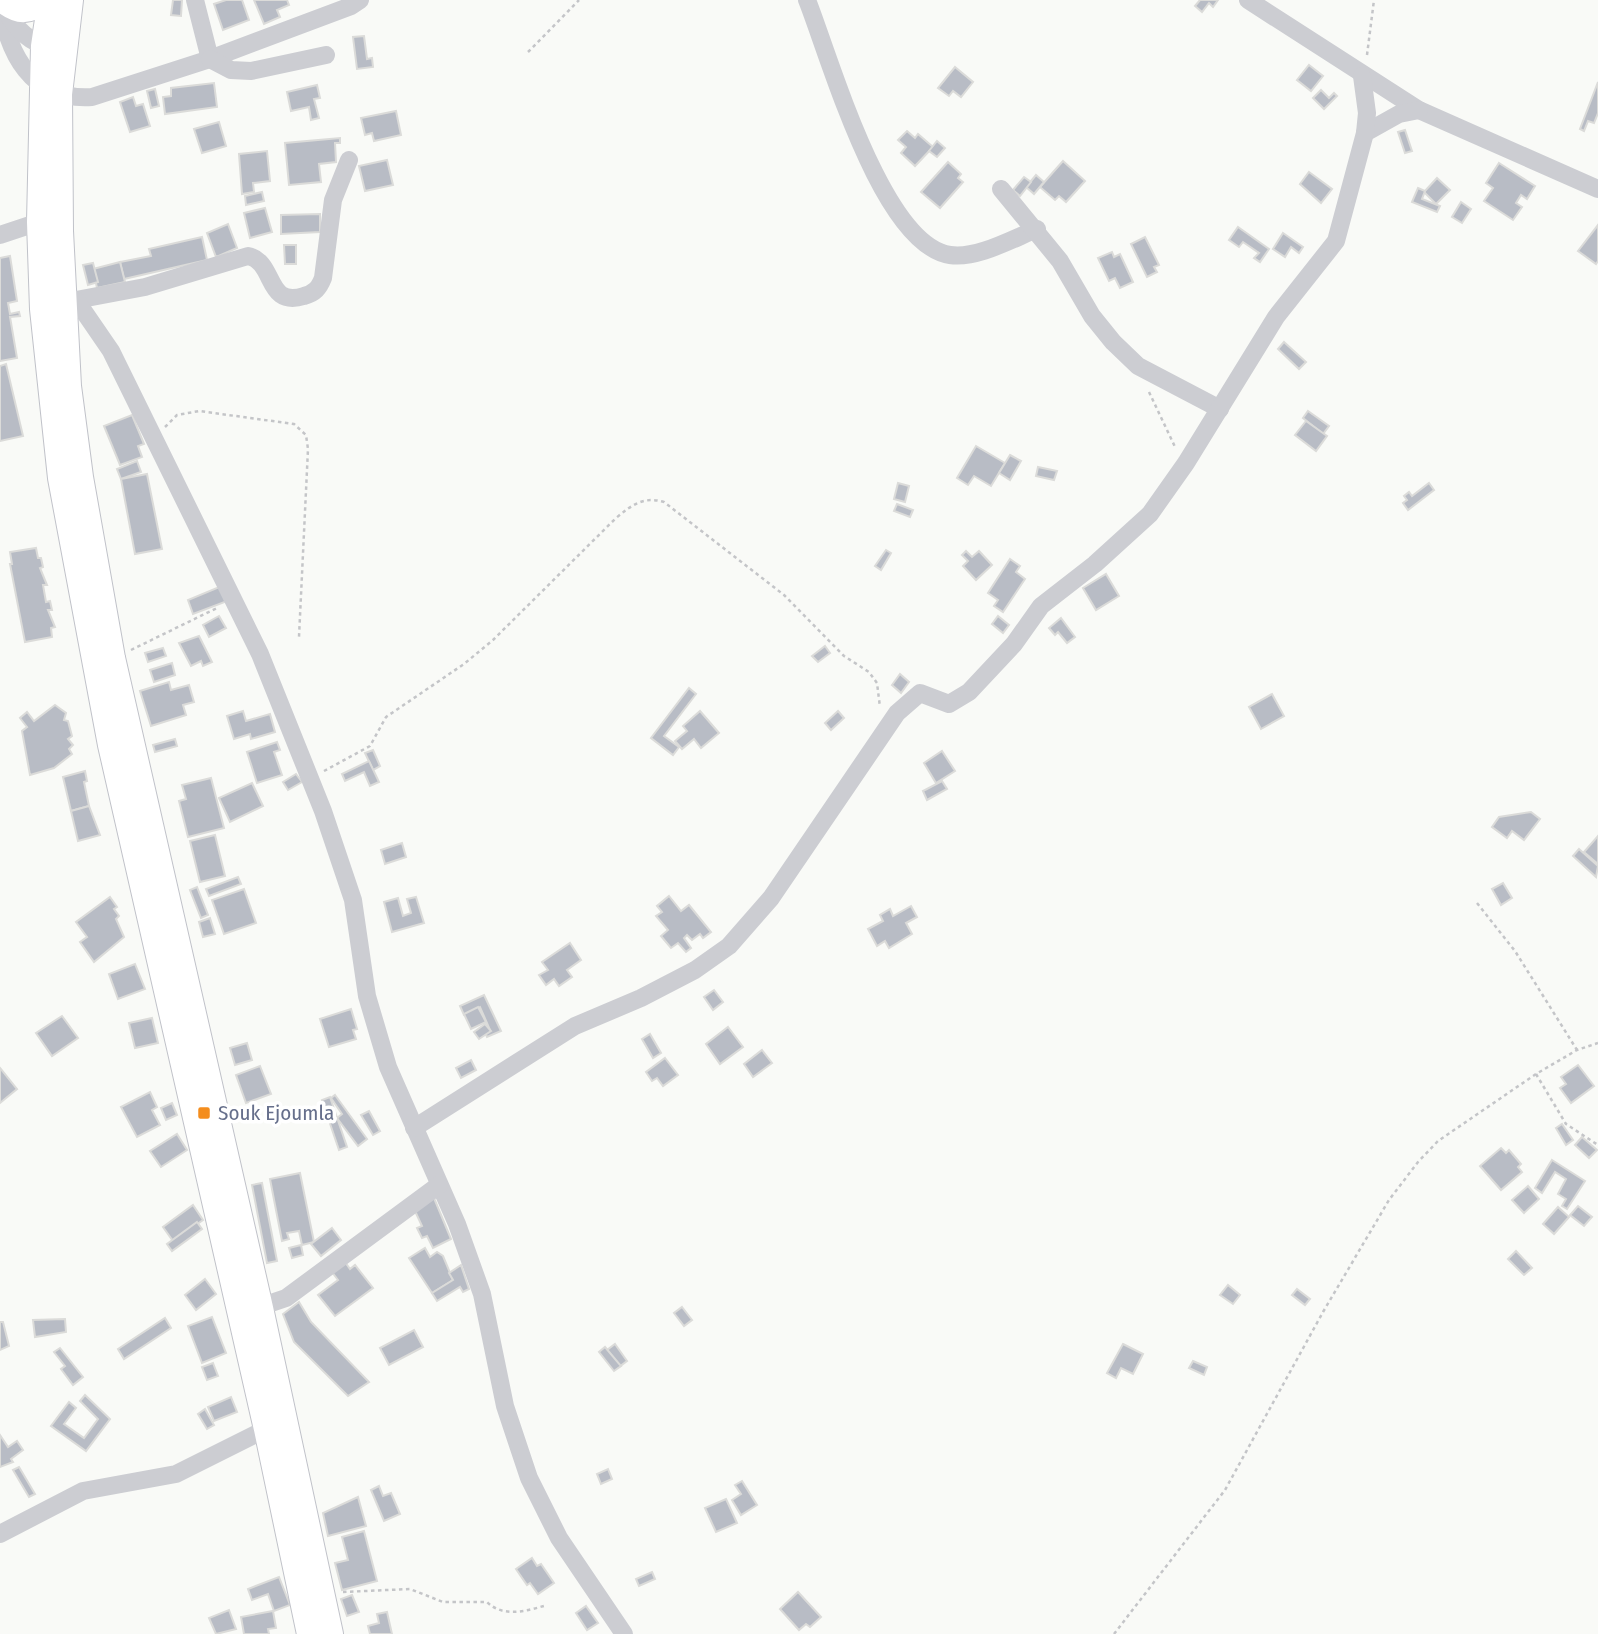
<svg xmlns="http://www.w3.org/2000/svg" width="1598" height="1634" viewBox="0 0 1598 1634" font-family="'Fira Sans Condensed',sans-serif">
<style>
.building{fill:#b8bcc5;stroke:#dbdbd9;stroke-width:2}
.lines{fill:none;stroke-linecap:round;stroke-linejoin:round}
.secondary-casing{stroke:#c0c2c9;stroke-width:26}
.path{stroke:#c4c5c8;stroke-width:2.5;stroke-dasharray:3.5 3.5;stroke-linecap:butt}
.street{stroke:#cccdd2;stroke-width:18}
.secondary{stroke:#fff;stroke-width:24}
.poi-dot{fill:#f48d1d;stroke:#fff;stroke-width:2.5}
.labels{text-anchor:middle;stroke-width:7;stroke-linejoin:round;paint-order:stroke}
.poi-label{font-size:21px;fill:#666f8b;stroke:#fff;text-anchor:start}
</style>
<rect width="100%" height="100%" fill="#f9faf7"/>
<!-- building -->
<g class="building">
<path d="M173,0h9l-1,16 -10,-1z"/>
<path d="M226,0h16l7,20 -26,10 -9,-26z"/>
<path d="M254,0h33l2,5 -12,5 3,7 -16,7z"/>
<path d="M1200,0h18l-5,7 -4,-4 -7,9 -7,-6z"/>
<path d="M364,36l3,23 5,-1 1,9 -16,2 -4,-32z"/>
<path d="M1309,65l14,11 -12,15 -14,-11z"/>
<path d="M955,67l18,15 -12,15 -8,-6 -4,5 -11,-8z"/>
<path d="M1598,82v31l-4,10 -6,-2 -4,10 -4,-2z"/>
<path d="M214,83l3,24 -52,7 -2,-17 8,-1v-8z"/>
<path d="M317,85l3,13 -6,1 5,19 -8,2 -2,-13 -18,4 -4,-19z"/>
<path d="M155,89l4,17 -8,2 -4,-17z"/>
<path d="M1321,90l8,8 5,-5 3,3 -13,13 -11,-11z"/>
<path d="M133,97l3,9 7,-2 7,22 -20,6 -10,-30z"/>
<path d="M396,111l5,24 -27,6 -2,-8 -7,2 -4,-17z"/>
<path d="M219,122l7,24 -24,7 -8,-24z"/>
<path d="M1405,130l7,21 -7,2 -7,-21z"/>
<path d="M907,131l8,7 3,-4 15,13 -18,19 -14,-13 5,-6 -8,-7z"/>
<path d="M340,138v5h-5l1,19 -17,2 2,18 -32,3 -4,-42z"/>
<path d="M937,141l8,7 -8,9 -8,-6z"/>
<path d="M267,151l3,30 -17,2 1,9 -12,2 -3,-40z"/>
<path d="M387,160l6,25 -28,6 -6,-25z"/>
<path d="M1063,161l22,20 -19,21 -7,-6 -4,4 -15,-13z"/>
<path d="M948,162l13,12 -3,4 5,4 -23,26 -19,-16z"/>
<path d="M1499,163l36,23 -8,13 -6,-4 -5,8 6,4 -9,13 -29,-19 9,-13 -7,-5z"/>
<path d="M1309,172l23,17 -11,14 -21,-19z"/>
<path d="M1036,175l8,7 -10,12 -8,-7z"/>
<path d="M1024,177l7,5 -11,14 -7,-6z"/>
<path d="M1437,178l13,12 -14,14 -12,-12z"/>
<path d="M1418,188l7,3 -3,8 18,7 -3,6 -25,-10z"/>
<path d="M262,192l2,9 -18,4 -1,-9z"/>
<path d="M1461,202l10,7 -9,14 -10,-6z"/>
<path d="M265,208l7,24 -22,6 -6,-25z"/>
<path d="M320,214v18l-39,2v-19z"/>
<path d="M228,224l9,24 -21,9 -9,-24z"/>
<path d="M1598,225v36l-2,3 -18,-13z"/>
<path d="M1238,227l31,22 -9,13 -6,-4 5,-5 -16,-11 -4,5 -10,-7z"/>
<path d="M1283,233l20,14 -4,6 -8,-6 -6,10 -12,-8z"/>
<path d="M202,237l5,23 -83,19 -4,-17 31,-6 -2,-7z"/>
<path d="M1145,237l14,28 -5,2 3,5 -10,5 -16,-33z"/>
<path d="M284,245h12v19h-11z"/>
<path d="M1112,252l2,5 6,-3 13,28 -13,6 -5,-10 -6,3 -11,-23z"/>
<path d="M10,256l7,45 -9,2 2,11 9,-2 1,4 -10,1 7,41 -17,3v-103z"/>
<path d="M120,262l5,20 -28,6 -4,-19z"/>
<path d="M93,263l5,19 -10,3 -5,-20z"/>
<path d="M1284,342l22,20 -7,7 -21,-20z"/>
<path d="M6,364l17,72 -23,5v-75z"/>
<path d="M1308,411l21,15 -6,8 -20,-16z"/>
<path d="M132,415l12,29 -6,2 4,11 -22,8 -16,-39z"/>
<path d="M1306,421l21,15 -11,15 -21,-16z"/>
<path d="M976,446l29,17 -14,23 -17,-10 -6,9 -11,-7z"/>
<path d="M1010,455l11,6 -11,19 -11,-7z"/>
<path d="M137,461l4,11 -20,7 -4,-10z"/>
<path d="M1038,467l19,4 -3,9 -18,-4z"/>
<path d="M147,474l15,75 -27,5 -14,-75z"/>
<path d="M898,483l11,3 -4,16 -11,-3z"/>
<path d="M1429,483l5,7 -26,20 -5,-7 4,-3 -3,-4 5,-4 3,4z"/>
<path d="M897,504l16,6 -3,7 -16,-6z"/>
<path d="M36,548l2,10h3l2,9 -3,1 7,17h-4l3,17 4,-1 2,9h-4l7,17 -4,1 1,9 -27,5 -15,-78h2l-2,-12z"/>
<path d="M886,550l5,3 -10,17 -6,-4z"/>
<path d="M966,551l6,6 7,-6 13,14 -16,15 -13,-14 5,-5 -6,-6z"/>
<path d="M1010,559l10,7 -4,6 9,7 -22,33 -9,-6 4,-6 -10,-7z"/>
<path d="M1106,574l13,22 -23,14 -13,-22z"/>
<path d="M224,585l6,15 -37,14 -5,-14z"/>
<path d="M219,616l7,12 -17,9 -6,-12z"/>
<path d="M998,616l11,9 -6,8 -11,-9z"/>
<path d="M1061,618l14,19 -8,6 -9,-11 -3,3 -6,-7z"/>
<path d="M199,636l13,26 -9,4 -2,-5 -10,5 -12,-23z"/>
<path d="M825,646l5,7 -12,9 -6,-6z"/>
<path d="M163,648l3,8 -18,6 -3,-9z"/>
<path d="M172,663l3,12 -21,7 -4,-12z"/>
<path d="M900,674l9,8 -8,11 -9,-8z"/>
<path d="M169,682l2,8 18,-5 5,17 -11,3 3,10 -35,11 -11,-35z"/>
<path d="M689,688l7,6 -32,42 15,11 -6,8 -22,-17z"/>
<path d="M1272,694l12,22 -23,13 -12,-22z"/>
<path d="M55,705l11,8 -2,7 4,1 4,15 -4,3 5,6 -4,4 3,5 -18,14 -24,7 -8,-44 5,-4 -7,-9 7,-6 7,9z"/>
<path d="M243,711l3,10 24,-7 5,18 -24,7 -1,-5 -16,5 -7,-23z"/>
<path d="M700,711l19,22 -18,15 -7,-9 -12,10 -7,-8 12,-10 -4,-5z"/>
<path d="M838,711l6,7 -13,12 -6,-7z"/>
<path d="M175,739l2,7 -22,6 -2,-7z"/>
<path d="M277,742l3,8 -6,2 8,23 -25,8 -10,-31z"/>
<path d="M373,750l7,16 -7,4 -8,-17z"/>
<path d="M942,751l13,20 -19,12 -12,-20z"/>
<path d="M369,761l10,21 -9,4 -6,-14 -19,9 -3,-7z"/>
<path d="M85,771l2,10 -3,1 5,24 -18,5 -8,-34z"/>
<path d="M296,774l6,8 -14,8 -5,-8z"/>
<path d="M211,778l13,50 -36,9 -9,-36 7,-2 -4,-14z"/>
<path d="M942,781l5,8 -20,11 -4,-9z"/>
<path d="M252,783l11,23 -33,16 -11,-24z"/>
<path d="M89,806l11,29 -22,6 -7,-30z"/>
<path d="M1531,812l9,7 -16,21 -12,-9 -5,7 -15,-11 7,-10z"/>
<path d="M215,835l10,41 -25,6 -10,-41z"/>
<path d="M1598,836v28l-14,-12z"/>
<path d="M402,843l4,14 -21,7 -4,-14z"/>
<path d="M1579,849l19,17 -2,11 -23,-21z"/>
<path d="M238,877l3,7 -32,12 -3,-7z"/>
<path d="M1503,883l9,15 -11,7 -9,-16z"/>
<path d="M197,887l11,28 -7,3 -11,-28z"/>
<path d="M244,889l12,34 -32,11 -12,-34z"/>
<path d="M669,896l12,15 8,-6 22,27 -8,6 -3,-4 -8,6 -5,-5 -3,3 7,10 -5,4 -8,-9 -7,5 -10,-12 7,-6 -12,-14 6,-4 -5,-6z"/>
<path d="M110,897l7,10 -3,2 5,7 -3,3 8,18 -30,25 -14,-20 7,-5 -11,-15z"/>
<path d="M416,897l8,26 -32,9 -8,-30 14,-4 5,18 8,-3 -4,-14z"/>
<path d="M911,906l6,11 -11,6 6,11 -23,14 -4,-7 -8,5 -9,-17 15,-8 -3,-6 10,-6 3,7z"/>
<path d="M210,918l5,16 -12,3 -4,-15z"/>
<path d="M570,943l11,17 -14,10 5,7 -13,9 -5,-7 -8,6 -7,-10 9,-5 -6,-8z"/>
<path d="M135,964l10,25 -27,10 -9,-25z"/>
<path d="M714,990l9,12 -10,8 -9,-13z"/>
<path d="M484,995l17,36 -14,6 -2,-5 5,-2 -10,-23 -16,8 -4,-9z"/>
<path d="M478,1007l8,15 -15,7 -7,-15z"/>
<path d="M351,1009l6,20 -4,1 3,9 -27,8 -9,-28z"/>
<path d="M62,1016l16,22 -26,18 -16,-23z"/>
<path d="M152,1018l6,25 -23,5 -6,-25z"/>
<path d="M485,1024l6,7 -12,8 -5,-7z"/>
<path d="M728,1027l15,20 -23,17 -14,-20z"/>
<path d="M650,1034l11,19 -8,5 -11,-19z"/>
<path d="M247,1043l5,17 -17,5 -5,-17z"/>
<path d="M762,1050l10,13 -19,14 -9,-13z"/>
<path d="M665,1058l13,17 -15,11 -6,-8 -5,3 -6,-9z"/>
<path d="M471,1060l5,10 -15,8 -5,-10z"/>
<path d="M1578,1065l16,21 -23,17 -11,-15 6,-4 -5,-7z"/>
<path d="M260,1066l11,28 -25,9 -10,-28z"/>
<path d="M0,1068l17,21 -17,14z"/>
<path d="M150,1092l7,15 -5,3 8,15 -23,12 -16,-30z"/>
<path d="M335,1095l32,44 -9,7 -21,-28 5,-4 -11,-16z"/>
<path d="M330,1097l17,50 -8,3 -17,-50z"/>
<path d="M172,1103l5,12 -11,5 -5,-12z"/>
<path d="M369,1111l11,20 -7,4 -12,-20z"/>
<path d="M1562,1124l11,16 -7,5 -10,-17z"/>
<path d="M177,1134l10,16 -26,17 -11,-16z"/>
<path d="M1582,1137l15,13 -8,8 -14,-13z"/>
<path d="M1501,1148l5,5 3,-3 12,14 -3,3 4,5 -21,18 -21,-24z"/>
<path d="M1552,1160l33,21 -18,28 -5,-3 4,-7 -8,-5 8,-15 -11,-7 -13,21 -7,-5z"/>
<path d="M300,1173l14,69 -12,3 -3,-14 -12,2 2,6 -7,2 -12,-62z"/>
<path d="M262,1183l15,78 -10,2 -15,-78z"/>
<path d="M1528,1186l11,13 -15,14 -12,-13z"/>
<path d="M434,1198l17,41 -18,9 -6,-12 -5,2 -5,-10 5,-2 -7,-15z"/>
<path d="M193,1205l10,15 -30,21 -10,-14z"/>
<path d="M1578,1206l14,11 -8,9 -14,-11z"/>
<path d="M1558,1207l11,10 -15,17 -11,-10z"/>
<path d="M197,1222l5,7 -30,22 -5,-7z"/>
<path d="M332,1228l9,12 -20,16 -10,-12z"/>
<path d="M301,1245l2,10 -11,3 -3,-10z"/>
<path d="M425,1248l5,9 7,-5 6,4 10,24 -21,13 -23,-35z"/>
<path d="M1516,1251l16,17 -8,7 -16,-16z"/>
<path d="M345,1262l5,7 5,-4 18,23 -38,28 -17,-21 20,-15 -6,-8z"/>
<path d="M461,1265l8,24 -6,3 -3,-5 -23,14 -5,-8 21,-13 -4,-7z"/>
<path d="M205,1279l11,15 -20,16 -11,-15z"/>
<path d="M1228,1285l12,10 -7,9 -13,-9z"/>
<path d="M1297,1289l13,10 -5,6 -13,-10z"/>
<path d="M299,1302l12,20 58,60 -21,14 -54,-54 -11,-28z"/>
<path d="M682,1307l10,13 -8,6 -10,-13z"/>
<path d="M212,1317l14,36 -24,10 -14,-37z"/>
<path d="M165,1318l6,10 -47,31 -6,-10z"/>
<path d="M65,1319l1,13 -31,5 -2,-17z"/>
<path d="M0,1322h3l6,24 -9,4z"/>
<path d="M414,1330l9,17 -34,18 -9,-17z"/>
<path d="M615,1344l12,17 -8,6 -12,-17z"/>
<path d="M1123,1344l20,10 -10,20 -12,-6 -5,10 -9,-5z"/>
<path d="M605,1347l16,19 -7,5 -15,-19z"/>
<path d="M60,1348l23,29 -10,8 -12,-16 4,-3 -11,-14z"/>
<path d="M1193,1361l14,6 -3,8 -15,-7z"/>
<path d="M213,1363l5,13 -11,4 -5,-13z"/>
<path d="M85,1395l25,24 -24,32 -35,-25 18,-24 7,6 -12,16 20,14 14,-19 -18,-18z"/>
<path d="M231,1397l6,15 -23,9 -6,-14z"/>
<path d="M205,1409l9,16 -7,4 -9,-15z"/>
<path d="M0,1435l8,12 9,-6 6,9 -12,9 2,3 -13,5z"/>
<path d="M19,1467l16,27 -6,3 -16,-27z"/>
<path d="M608,1469l4,10 -11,5 -4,-10z"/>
<path d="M742,1481l15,24 -16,10 -9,-15 9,-6 -6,-9z"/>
<path d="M379,1486l4,10 8,-3 9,21 -16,7 -13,-31z"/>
<path d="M358,1497l8,29 -38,10 -5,-23z"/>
<path d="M726,1499l11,24 -21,9 -11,-24z"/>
<path d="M364,1531l13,50 -35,9 -7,-27 13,-3 -6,-23z"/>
<path d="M532,1558l5,8 4,-2 13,19 -16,11 -8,-11 -3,2 -11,-16z"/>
<path d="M652,1572l3,7 -16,7 -3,-7z"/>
<path d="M279,1577l11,28 -16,6 -6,-17 -16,6 -4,-11z"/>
<path d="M798,1592l23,25 -11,10 -4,-3 -7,6 -19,-21z"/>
<path d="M352,1595l7,17 -12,4 -6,-17z"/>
<path d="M586,1606l12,17 -11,7 -11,-17z"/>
<path d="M229,1610l7,19 -20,5 -7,-16z"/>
<path d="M273,1611l3,17 -8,1 1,5h-25l-3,-17z"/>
<path d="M387,1612l5,22h-22l-2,-8 11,-3 -2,-9z"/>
</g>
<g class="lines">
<defs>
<g id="secondary">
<path d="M2,0c17,15 27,12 46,0"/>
<path d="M50,0l-7,46 -4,176 3,87 18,169 50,267 156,684 43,205"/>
<path d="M71,0l-11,94 1,137 8,155 12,91 32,181 148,650 70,326"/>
</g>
</defs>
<!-- secondary casing -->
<use href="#secondary" class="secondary-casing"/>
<!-- path -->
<g class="path">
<path d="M528,52l51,-52"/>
<path d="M1367,55l7,-55"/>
<path d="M1149,392l27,57"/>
<path d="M165,427l12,-12 22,-4 95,13 12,11 2,14 -9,188"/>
<path d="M131,650l88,-43"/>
<path d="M324,771l46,-25 16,-29 78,-53 29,-24 123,-122c16,-13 27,-22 48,-16l120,93 60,61 25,16 8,11 3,24"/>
<path d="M1477,903l38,48 62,99"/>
<path d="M1536,1074l30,50 32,21"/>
<path d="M343,1592l67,-3 33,13h44c16,16 40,9 60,3"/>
<path d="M1114,1634l111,-144 98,-178 66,-112 29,-38 20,-21 98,-67 41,-24 21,-7"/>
</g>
<!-- street -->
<g class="street">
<path d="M0,0c7,53 31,101 92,97l118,-38 141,-53 9,-6"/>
<path d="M195,0l15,59"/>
<path d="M807,0c23,58 75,245 143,255 27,4 62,-16 87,-26"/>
<path d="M1248,0l171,110 179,79"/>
<path d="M5,8c9,20 26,37 49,40"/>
<path d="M210,59l21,11 20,1 75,-16"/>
<path d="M1365,133l34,-19 20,-4"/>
<path d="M1001,189l59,72 32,55 21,26 25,24 82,43"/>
<path d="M0,235l39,-13"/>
<path d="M76,300l69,-13 103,-31c28,6 17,52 56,40 11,-3 15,-8 19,-18l10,-78 16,-40"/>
<path d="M57,305l19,-5 35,51 149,303 63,157 30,89 14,96 21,71 69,157 25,70 23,112 24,72 30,60 65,96"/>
<path d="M414,1128l161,-102 66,-28 54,-28 34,-24 42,-48 126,-185 23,-20 29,11 20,-12 45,-48 27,-38 54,-42 55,-50 36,-51 90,-146 60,-76 29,-108 2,-20 -5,-37"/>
<path d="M250,1310l36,-12 153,-113"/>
<path d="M0,1534l83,-43 93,-17 90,-45"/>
</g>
<!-- secondary -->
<use href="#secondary" class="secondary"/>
</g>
<!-- markers -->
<rect class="poi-dot" x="197" y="1106" width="14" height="14" rx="3.5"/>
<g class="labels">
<!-- poi labels -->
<g class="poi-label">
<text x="218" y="1120">Souk Ejoumla</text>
</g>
</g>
</svg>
